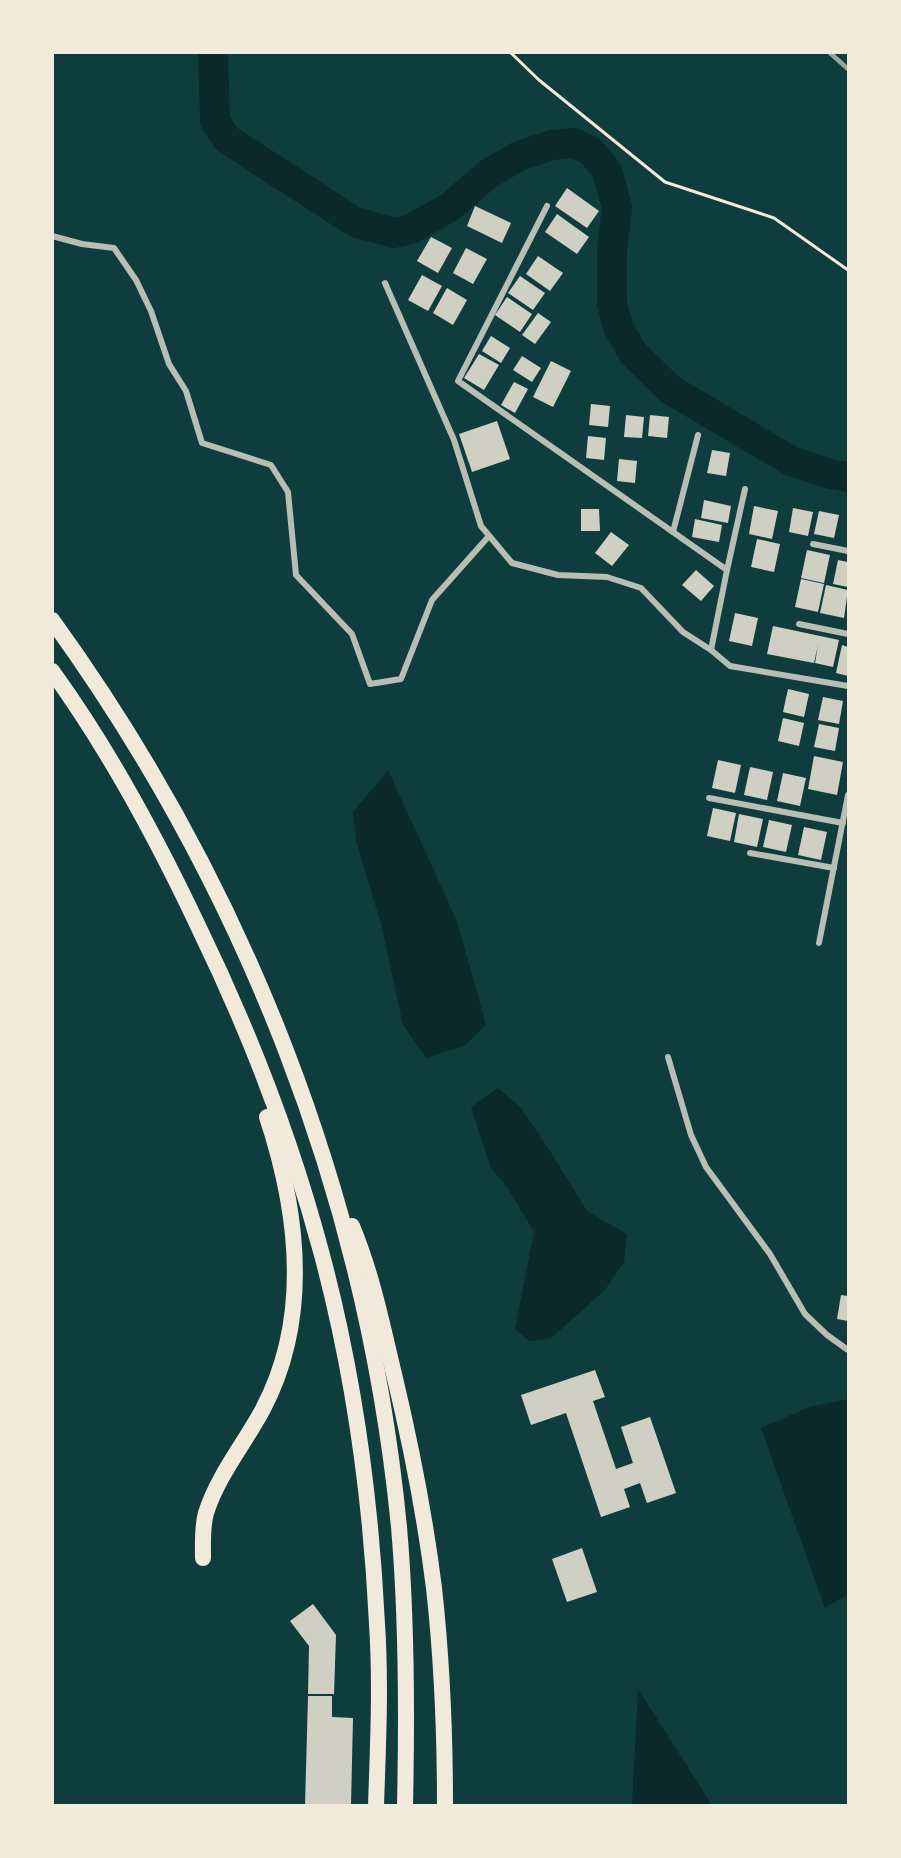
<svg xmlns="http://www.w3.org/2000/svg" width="901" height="1858" viewBox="0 0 901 1858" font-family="Karla,sans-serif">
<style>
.water{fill:#0a2a2b}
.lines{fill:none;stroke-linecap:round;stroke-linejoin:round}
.river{stroke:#0a2a2b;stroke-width:30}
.building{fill:#cfcfc3}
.path{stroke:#f1e9da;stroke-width:3}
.minor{stroke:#b8beb3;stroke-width:6}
.motorway{stroke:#f1e9da;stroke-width:16}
.rail{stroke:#97a49c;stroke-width:4.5}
</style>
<rect width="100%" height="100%" fill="#0f3d3e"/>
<!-- water -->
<g class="water">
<path d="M388,770l69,151 29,104 -22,21 -38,12 -23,-33 -22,-101 -25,-83 -3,-29z"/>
<path d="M498,1088l23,20 27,40 39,63 40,23 -3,28 -19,28 -55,49 -21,2 -14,-12 19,-97 -27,-45 -16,-19 -20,-61z"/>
<path d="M848,1399v195l-23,14 -64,-180 48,-21z"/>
<path d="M638,1689l74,116h-80z"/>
</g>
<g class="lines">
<!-- river -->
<path class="river" d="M213,52l2,69 12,18 128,83 39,11 17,-4 39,-22 38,-33 31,-18 33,-11 22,-2 17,8 16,20 10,36 -5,44v53l7,25 14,24 38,37 120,71 39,13 18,3"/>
</g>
<!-- building -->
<g class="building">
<path d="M567,188l32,23 -12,17 -32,-22z"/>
<path d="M475,206l36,17 -9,20 -35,-17z"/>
<path d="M557,214l32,23 -12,17 -32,-22z"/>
<path d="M431,237l21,11 -14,25 -21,-12z"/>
<path d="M466,248l21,11 -14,25 -20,-11z"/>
<path d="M538,256l25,17 -13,18 -24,-17z"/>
<path d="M422,275l20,11 -14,25 -20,-11z"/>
<path d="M520,276l25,17 -12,17 -25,-17z"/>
<path d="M447,288l20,12 -14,25 -20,-12z"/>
<path d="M507,297l25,17 -12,18 -25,-17z"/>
<path d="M538,313l13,9 -16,22 -13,-9z"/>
<path d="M491,336l19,12 -9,15 -19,-12z"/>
<path d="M479,354l20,11 -15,25 -20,-12z"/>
<path d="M522,356l19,12 -9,14 -19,-12z"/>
<path d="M551,361l20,10 -18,36 -20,-10z"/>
<path d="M514,382l14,7 -13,24 -14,-8z"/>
<path d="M591,404l19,2 -2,21 -19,-2z"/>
<path d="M626,415l18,2 -2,21 -18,-1z"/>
<path d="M650,415l19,2 -2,21 -19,-2z"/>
<path d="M497,421l13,38 -38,13 -13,-38z"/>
<path d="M588,436l18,2 -2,22 -18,-2z"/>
<path d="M712,450l18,3 -4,23 -19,-3z"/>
<path d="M619,459l18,2 -2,22 -18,-2z"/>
<path d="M704,500l27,6 -3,17 -27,-5z"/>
<path d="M754,506l24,5 -6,28 -23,-5z"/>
<path d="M793,508l20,4 -5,24 -19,-4z"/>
<path d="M581,509h18l1,22h-19z"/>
<path d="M819,511l20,4 -5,23 -20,-4z"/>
<path d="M695,519l27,6 -3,17 -27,-5z"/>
<path d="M611,532l18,13 -17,21 -17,-13z"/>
<path d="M757,539l23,5 -6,28 -23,-5z"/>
<path d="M807,550l23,5 -6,28 -23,-5z"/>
<path d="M838,560l10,2v25l-15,-3z"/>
<path d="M696,570l18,16 -13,15 -19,-16z"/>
<path d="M801,579l23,5 -6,28 -23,-5z"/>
<path d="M826,585l22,5 -4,28 -24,-5z"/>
<path d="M735,613l23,5 -6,28 -23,-5z"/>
<path d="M773,626l66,14 -6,27 -18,-4 3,-18 -4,18 -47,-9z"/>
<path d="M842,645l6,2v29l-12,-3z"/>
<path d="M788,689l21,5 -5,23 -21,-5z"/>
<path d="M823,697l20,4 -4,23 -21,-4z"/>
<path d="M783,718l21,5 -5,23 -21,-5z"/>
<path d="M819,724l20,4 -4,23 -21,-4z"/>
<path d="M814,756l29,6 -6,33 -29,-6z"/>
<path d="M718,760l23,5 -6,28 -23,-5z"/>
<path d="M750,767l23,5 -6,28 -23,-5z"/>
<path d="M783,773l23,5 -6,28 -23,-5z"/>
<path d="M713,808l23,5 -6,28 -23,-5z"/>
<path d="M739,814l24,5 -6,28 -23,-5z"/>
<path d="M769,820l23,5 -6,27 -23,-5z"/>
<path d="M804,827l23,5 -6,28 -23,-5z"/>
<path d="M841,1295l7,1v25l-11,-2z"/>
<path d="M595,1370l10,27 -12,4 23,68 17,-6 -12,-36 29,-10 26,76 -29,10 -7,-20 -16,6 6,18 -29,10 -35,-104 -35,12 -10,-30z"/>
<path d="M582,1548l15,44 -30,10 -15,-43z"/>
<path d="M313,1604l23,31 -2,59h-26l1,-48 -19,-25z"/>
<path d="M308,1696h24v21l21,1 -2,88h-46z"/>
</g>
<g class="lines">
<!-- path -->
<path class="path" d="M510,52l29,28 126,102 109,36 74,52"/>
<!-- minor -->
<g class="minor">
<path d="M547,206l-89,175 269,189 -16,80"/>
<path d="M52,236l30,8 32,4 22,32 15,31 18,53 17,27 16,52 69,22 17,27 8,83 56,59 18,50 31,-5 31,-79 57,-64"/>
<path d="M385,283l69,157 27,86 31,37 46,12 49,2 34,11 42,44 28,18 19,16 118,20"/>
<path d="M673,532l25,-97"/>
<path d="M813,544l35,7"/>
<path d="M727,570l18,-81"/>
<path d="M799,624l49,10"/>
<path d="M709,798l134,25"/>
<path d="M750,853l84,15"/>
<path d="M819,943l29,-148"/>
<path d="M668,1057l23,78 15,32 64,87 35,60 22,21 21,15"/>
</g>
<!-- motorway -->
<g class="motorway">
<path d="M52,620c193,267 315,578 347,907 8,92 8,186 6,279"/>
<path d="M52,671c58,80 105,168 147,257 51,105 93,214 123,327 32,120 49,245 55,369 4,61 1,121 -1,182"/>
<path d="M352,1226c20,48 30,98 42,148 17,71 31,142 40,214 8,72 11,145 11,218"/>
<path d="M203,1558c0,-15 -1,-31 3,-45 12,-38 39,-70 57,-104 48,-91 35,-198 4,-292"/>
</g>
<!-- rail -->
<path class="rail" d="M829,52l19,17"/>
</g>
<!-- border -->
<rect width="901" height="1858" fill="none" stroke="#f1e9da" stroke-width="108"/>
</svg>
